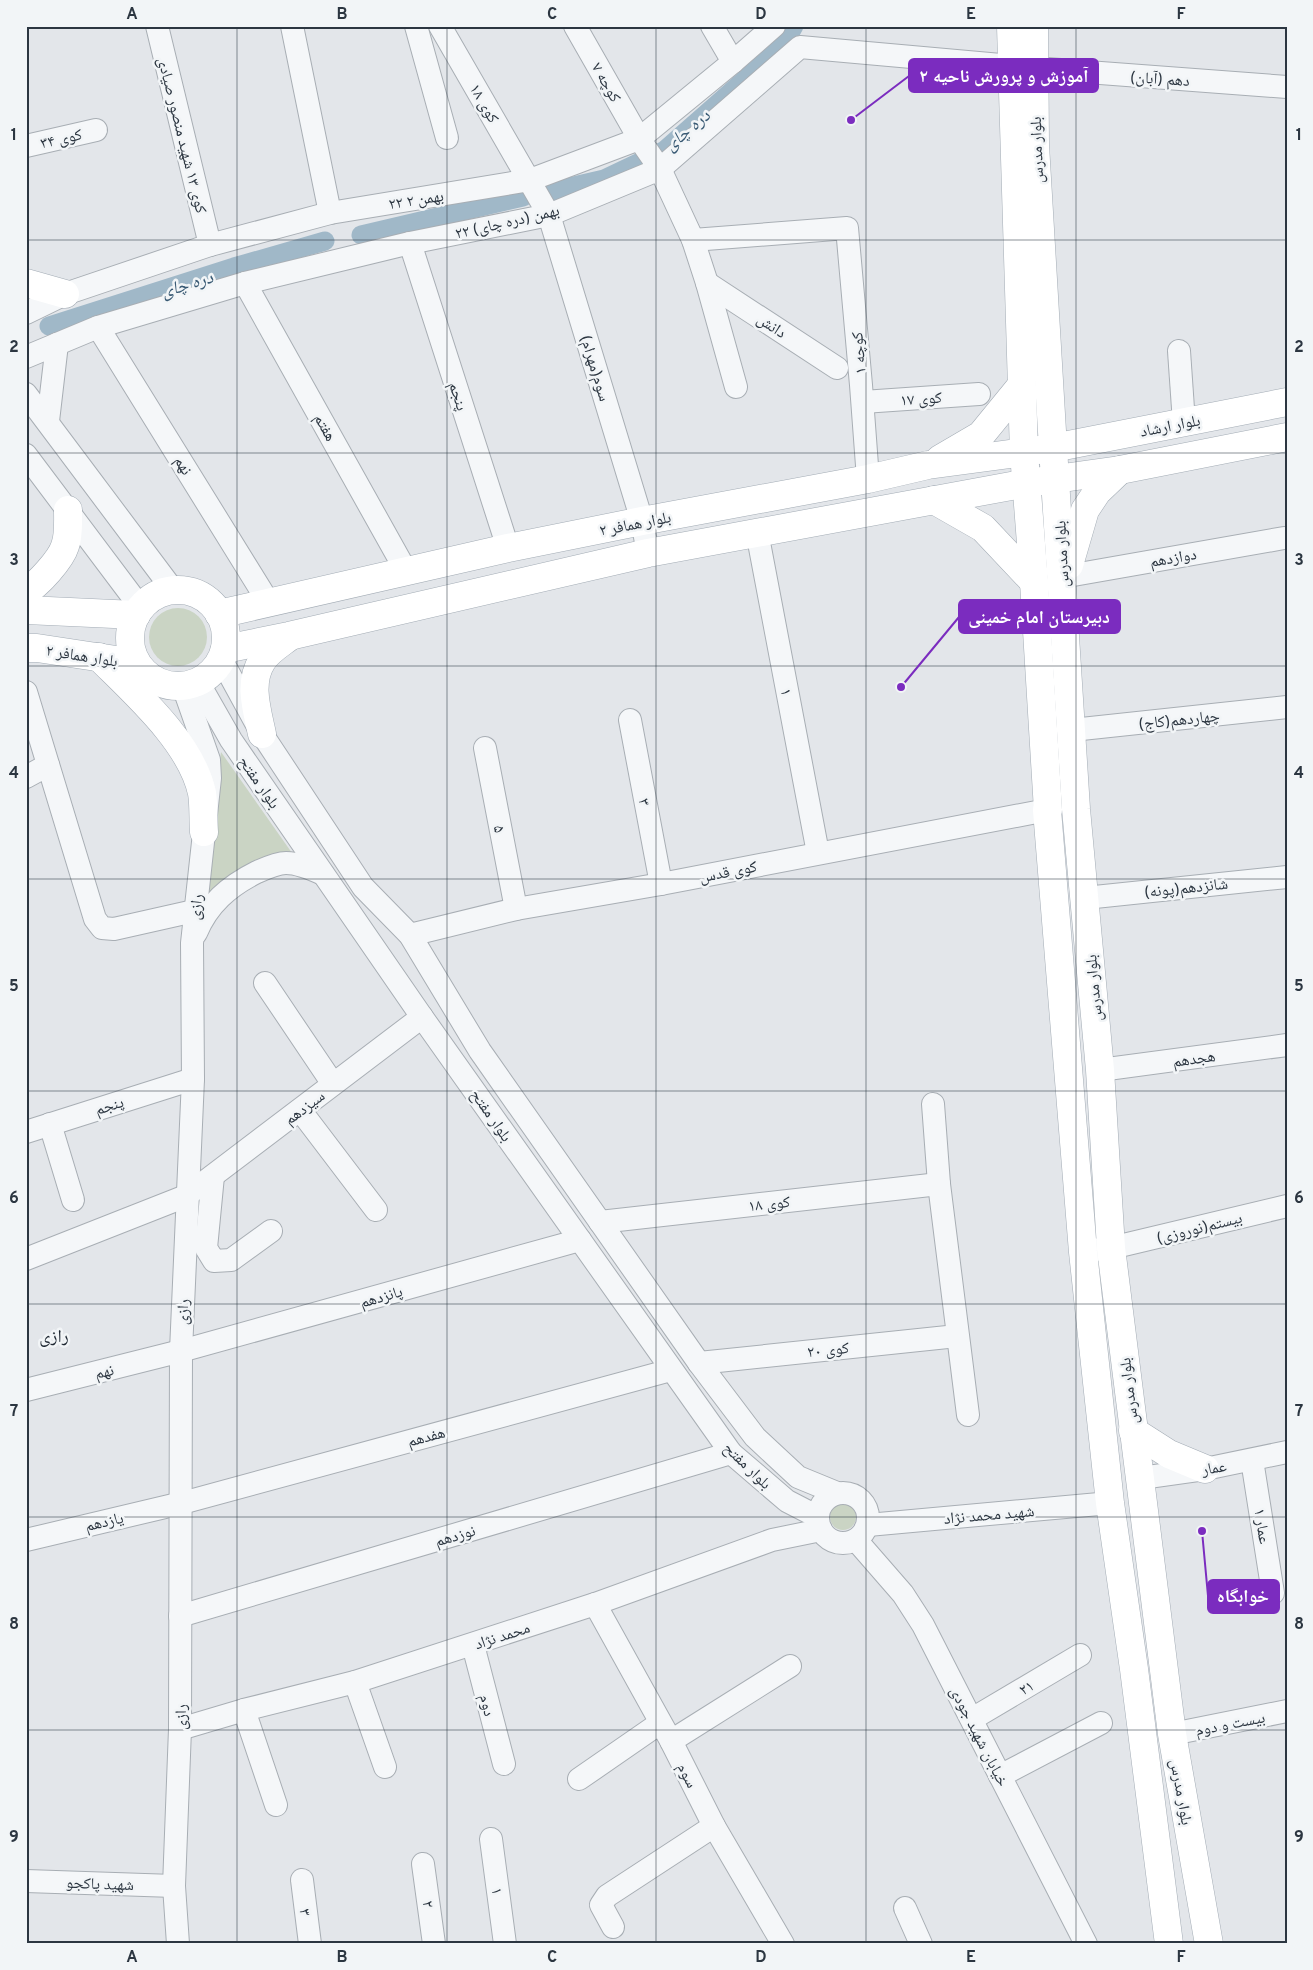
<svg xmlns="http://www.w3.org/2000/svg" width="1313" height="1970" viewBox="0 0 1313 1970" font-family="Overpass,'Noto Naskh Arabic',sans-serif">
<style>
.green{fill:#cad4c4}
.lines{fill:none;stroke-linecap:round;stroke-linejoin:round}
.canal{stroke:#a0b8c8;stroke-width:19}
.minor-casing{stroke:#a8aeb4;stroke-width:24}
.major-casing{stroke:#a3acb5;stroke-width:29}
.minor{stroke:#f5f7f9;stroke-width:22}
.major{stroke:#fff;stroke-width:28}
.grid{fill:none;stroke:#2c3641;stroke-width:1;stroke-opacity:0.55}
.labels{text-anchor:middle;stroke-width:5;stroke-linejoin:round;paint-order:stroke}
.street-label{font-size:16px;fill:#2c3641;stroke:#f2f5f7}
.water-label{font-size:18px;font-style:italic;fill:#385973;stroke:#f2f5f7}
.neighbourhood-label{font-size:18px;fill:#1e2732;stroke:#f2f5f7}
.leader{fill:none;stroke:#7b2cbf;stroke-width:2}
.callout-dot{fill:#7b2cbf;stroke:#f2f5f7;stroke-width:2}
.callout{fill:#7b2cbf;stroke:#7b2cbf;stroke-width:2}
.callout-label{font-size:18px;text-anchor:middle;font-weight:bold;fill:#fff}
.neatline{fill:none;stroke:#2c3641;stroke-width:2}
.grid-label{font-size:16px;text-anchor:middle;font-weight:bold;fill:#2c3641}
</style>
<rect width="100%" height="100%" fill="#e3e6ea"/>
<!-- green -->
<g class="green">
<circle cx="178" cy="637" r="29"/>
<path d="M221,752l71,101 -92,51z"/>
<circle cx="843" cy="1517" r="13"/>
</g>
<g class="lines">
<!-- canal -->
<g class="canal">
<path d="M552,191l52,-12 61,-29 118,-104 11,-20"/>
<path d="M361,235l162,-38"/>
<path d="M49,326l185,-59 91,-26"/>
</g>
<defs>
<g id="minor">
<path d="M157,26l53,219"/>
<path d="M292,26l38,187"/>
<path d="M416,26l31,112"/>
<path d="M440,26l109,189 93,306 6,32"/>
<path d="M575,26l65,114 20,29 33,71 14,43 29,104"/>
<path d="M712,26l21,36"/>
<path d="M1034,68l253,19"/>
<path d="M26,146l70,-16"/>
<path d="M693,240l154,-12 14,157 7,94"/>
<path d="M410,243l98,305"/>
<path d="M245,283l161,288"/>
<path d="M707,283l130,85"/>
<path d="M26,313l39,-19 145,-49 120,-32 200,-33 109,-41 94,-77 41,-36"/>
<path d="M98,327l171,276"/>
<path d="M1179,351l5,72"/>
<path d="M26,357l72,-30 147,-44 165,-40 139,-28 111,-46 140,-122 212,19"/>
<path d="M26,394l147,196"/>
<path d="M863,402l116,-8"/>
<path d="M48,421l9,-77"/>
<path d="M26,455l115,153"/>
<path d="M757,532l61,321"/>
<path d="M1062,577l222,-39"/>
<path d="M221,659l41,75 101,153 47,48 70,116 219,312 56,74 43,40 39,16"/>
<path d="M198,682l33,58 191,277 309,436 56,48 31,16"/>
<path d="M26,692l69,227 7,9 12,1 80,-18"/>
<path d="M630,720l31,164"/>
<path d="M1072,730l215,-23"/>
<path d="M485,748l31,161"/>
<path d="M26,777l22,-12"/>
<path d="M1085,898l202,-21"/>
<path d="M196,933c12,-29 33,-47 61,-61 9,-4 20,-9 29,-9 13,0 26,6 37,11"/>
<path d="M410,935l106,-26 145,-25 386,-74"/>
<path d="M265,983l68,101"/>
<path d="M1100,1070l187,-25"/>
<path d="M933,1104l6,80 29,231"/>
<path d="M300,1110l76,100"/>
<path d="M50,1124l23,76"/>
<path d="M26,1132l167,-53"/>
<path d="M213,1176l-7,72 8,13 17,-1 40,-29"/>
<path d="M600,1222l339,-38"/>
<path d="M1094,1250l17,-2 176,-42"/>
<path d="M26,1259l160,-63 236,-179"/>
<path d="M699,1363l258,-27"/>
<path d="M26,1390l155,-39 399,-111"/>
<path d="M1252,1460l21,133"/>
<path d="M1141,1478l64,-9 82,-17"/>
<circle cx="843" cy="1518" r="25"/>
<path d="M868,1525l242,-22"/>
<path d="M26,1540l156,-37 489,-133"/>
<path d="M856,1540l47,54 20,31 163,319"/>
<path d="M595,1604l76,137 43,85 69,118"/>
<path d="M180,1616l551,-163"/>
<path d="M473,1645l31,119"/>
<path d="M355,1682l30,85"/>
<path d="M244,1710l32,95"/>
<path d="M972,1719l108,-64"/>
<path d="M180,1729l64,-19 111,-28 240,-78 177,-64 49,-10"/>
<path d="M1172,1734l115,-23"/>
<path d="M671,1741l119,-75"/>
<path d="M1000,1776l101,-53"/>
<path d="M579,1779l81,-56"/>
<path d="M491,1839l14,105"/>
<path d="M423,1864l11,80"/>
<path d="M302,1880l8,64"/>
<path d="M26,1881l148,5"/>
<path d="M905,1908l16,36"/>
<path d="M613,1927l-12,-22 6,-9 107,-70"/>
<path d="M178,1944l-4,-58 6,-157 1,-378 12,-272 -1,-136 18,-165 -1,-18 -26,-74"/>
</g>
<g id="major">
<path d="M1011,26l13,427 10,129 14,228h-1l36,442 27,251 24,166 35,275"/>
<path d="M1034,26l1,119 18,303 23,361 24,261 11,178 61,486 37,210"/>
<path d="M26,283l39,11"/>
<path d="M940,459l41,-24 40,-49"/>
<path d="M934,500l49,28 51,54"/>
<path d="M1069,565l16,-55 12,-18 23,-22"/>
<circle cx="178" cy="638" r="48"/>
<path d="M26,591c12,-6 35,-32 39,-45 4,-10 3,-25 3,-36"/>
<path d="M26,610l110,5"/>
<path d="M219,614l289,-66 134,-27 226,-42 60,-14 125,-17 234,-46"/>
<path d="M26,648h11l79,12"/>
<path d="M225,649l64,-13 359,-83 379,-70 93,-13 167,-33"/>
<path d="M99,657c36,36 92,85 103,136 2,12 1,26 2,39"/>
<path d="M262,734c-5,-24 -14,-51 0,-73 6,-10 18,-17 27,-24"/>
<path d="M1133,1431l36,23 36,15"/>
</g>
</defs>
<!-- minor casing -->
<use href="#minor" class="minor-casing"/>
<!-- major casing -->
<use href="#major" class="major-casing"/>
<!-- minor -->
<use href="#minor" class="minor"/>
<!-- major -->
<use href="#major" class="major"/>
</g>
<!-- grid -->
<path class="grid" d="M237,26v1918M447,26v1918M656,26v1918M866,26v1918M1076,26v1918M26,240h1261M26,453h1261M26,666h1261M26,879h1261M26,1091h1261M26,1304h1261M26,1517h1261M26,1730h1261"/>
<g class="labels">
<!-- street labels -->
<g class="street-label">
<text transform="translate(1160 78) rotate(4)" y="6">دهم (آبان)</text>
<text transform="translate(607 82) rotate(60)" y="6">کوچه ۷</text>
<text transform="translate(485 103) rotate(60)" y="6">کوی ۱۸</text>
<text transform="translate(183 135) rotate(76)" y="6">کوی ۱۳ شهید منصور صیادی</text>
<text transform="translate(61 138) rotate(-13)" y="6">کوی ۳۴</text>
<text transform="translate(1036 150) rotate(-92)" y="6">بلوار مدرس</text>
<text transform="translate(416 199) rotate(-9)" y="6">۲۲ بهمن ۲</text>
<text transform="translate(507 221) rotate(-13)" y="6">۲۲ بهمن (دره چای)</text>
<text transform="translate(772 325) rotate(33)" y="6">دانش</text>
<text transform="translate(858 353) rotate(-95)" y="6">کوچه ۱</text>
<text transform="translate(596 368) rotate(73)" y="6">سوم(مهرام)</text>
<text transform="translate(459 396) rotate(72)" y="6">پنجم</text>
<text transform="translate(921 398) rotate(-4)" y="6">کوی ۱۷</text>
<text transform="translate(1170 425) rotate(-11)" y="6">بلوار ارشاد</text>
<text transform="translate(326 427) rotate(61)" y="6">هفتم</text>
<text transform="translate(184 465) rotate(58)" y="6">نهم</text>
<text transform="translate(635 523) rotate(-11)" y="6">بلوار همافر ۲</text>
<text transform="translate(1061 554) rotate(-93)" y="6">بلوار مدرس</text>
<text transform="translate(1173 557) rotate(-10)" y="6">دوازدهم</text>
<text transform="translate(82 655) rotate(9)" y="6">بلوار همافر ۲</text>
<text transform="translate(787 692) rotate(79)" y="6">۱</text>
<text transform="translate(1179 719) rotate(-6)" y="6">چهاردهم(کاج)</text>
<text transform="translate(260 782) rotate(55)" y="6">بلوار مفتح</text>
<text transform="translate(645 802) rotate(79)" y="6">۳</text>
<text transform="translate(500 829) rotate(79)" y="6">۵</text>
<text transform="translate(728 871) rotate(-11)" y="6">کوی قدس</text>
<text transform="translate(1186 887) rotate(-6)" y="6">شانزدهم(پونه)</text>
<text transform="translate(195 907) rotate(-84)" y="6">رازی</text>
<text transform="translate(1093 988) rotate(-95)" y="6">بلوار مدرس</text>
<text transform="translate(1194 1058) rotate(-8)" y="6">هجدهم</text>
<text transform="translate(109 1105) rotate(-18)" y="6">پنجم</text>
<text transform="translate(304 1107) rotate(-37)" y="6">سیزدهم</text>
<text transform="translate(492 1115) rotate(55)" y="6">بلوار مفتح</text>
<text transform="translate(769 1203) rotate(-6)" y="6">کوی ۱۸</text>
<text transform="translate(1199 1227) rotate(-14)" y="6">بیستم(نوروزی)</text>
<text transform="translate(381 1296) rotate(-16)" y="6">پانزدهم</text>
<text transform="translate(182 1312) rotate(-88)" y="6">رازی</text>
<text transform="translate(828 1349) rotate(-6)" y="6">کوی ۲۰</text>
<text transform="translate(104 1371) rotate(-14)" y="6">نهم</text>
<text transform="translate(1128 1391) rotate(-97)" y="6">بلوار مدرس</text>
<text transform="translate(426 1436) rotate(-15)" y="6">هفدهم</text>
<text transform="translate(748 1465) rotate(44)" y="6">بلوار مفتح</text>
<text transform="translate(1214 1467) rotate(-10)" y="6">عمار</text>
<text transform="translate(989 1514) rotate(-5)" y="6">شهید محمد نژاد</text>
<text transform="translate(104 1521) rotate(-13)" y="6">یازدهم</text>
<text transform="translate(1263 1526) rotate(81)" y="6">عمار ۱</text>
<text transform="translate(455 1535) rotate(-16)" y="6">نوزدهم</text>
<text transform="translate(502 1635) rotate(-18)" y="6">محمد نژاد</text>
<text transform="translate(1026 1687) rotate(-31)" y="6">۲۱</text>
<text transform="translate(488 1705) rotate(76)" y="6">دوم</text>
<text transform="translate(180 1717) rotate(-90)" y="6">رازی</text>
<text transform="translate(1230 1723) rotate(-11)" y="6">بیست و دوم</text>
<text transform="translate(980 1736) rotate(63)" y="6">خیابان شهید جودی</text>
<text transform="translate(688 1775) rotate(63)" y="6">سوم</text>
<text transform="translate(1182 1792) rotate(80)" y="6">بلوار مدرس</text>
<text transform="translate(100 1883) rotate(2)" y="6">شهید پاکجو</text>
<text transform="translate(498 1891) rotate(82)" y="6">۱</text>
<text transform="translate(429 1904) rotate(82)" y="6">۲</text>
<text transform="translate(306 1912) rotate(83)" y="6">۳</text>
</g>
<!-- water labels -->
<g class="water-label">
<text transform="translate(687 130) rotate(-40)" y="6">دره چای</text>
<text transform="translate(187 284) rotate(-17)" y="6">دره چای</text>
</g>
<!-- neighbourhood labels -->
<g class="neighbourhood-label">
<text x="54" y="1342">رازی</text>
</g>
</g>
<!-- callouts -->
<path class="leader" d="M851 120L909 76M901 687L959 617M1202 1531L1208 1596"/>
<g class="callout-dot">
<circle cx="851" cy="120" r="5"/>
<circle cx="901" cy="687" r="5"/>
<circle cx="1202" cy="1531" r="5"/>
</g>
<g class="callout">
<rect x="909" y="59" width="189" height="33" rx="5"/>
<rect x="959" y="600" width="161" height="33" rx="5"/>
<rect x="1208" y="1580" width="71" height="33" rx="5"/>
</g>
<g class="callout-label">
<text x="1004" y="82">آموزش و پرورش ناحیه ۲</text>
<text x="1039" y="623">دبیرستان امام خمینی</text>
<text x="1243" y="1602">خوابگاه</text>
</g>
<!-- border -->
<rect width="1313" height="1970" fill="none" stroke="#f2f5f7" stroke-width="55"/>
<rect x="28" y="28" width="1258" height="1914" class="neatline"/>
<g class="grid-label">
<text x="132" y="19">A</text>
<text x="342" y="19">B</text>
<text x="552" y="19">C</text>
<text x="761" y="19">D</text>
<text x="971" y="19">E</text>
<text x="1181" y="19">F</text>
<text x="14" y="140">1</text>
<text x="1299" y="140">1</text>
<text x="14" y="352">2</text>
<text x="1299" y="352">2</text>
<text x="14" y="565">3</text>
<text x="1299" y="565">3</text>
<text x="14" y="778">4</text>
<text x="1299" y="778">4</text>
<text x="14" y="991">5</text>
<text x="1299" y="991">5</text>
<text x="14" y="1203">6</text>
<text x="1299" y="1203">6</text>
<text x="14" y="1416">7</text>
<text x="1299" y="1416">7</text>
<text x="14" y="1629">8</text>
<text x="1299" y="1629">8</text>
<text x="14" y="1842">9</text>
<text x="1299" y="1842">9</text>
<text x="132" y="1962">A</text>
<text x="342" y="1962">B</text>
<text x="552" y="1962">C</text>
<text x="761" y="1962">D</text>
<text x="971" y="1962">E</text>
<text x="1181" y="1962">F</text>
</g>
</svg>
